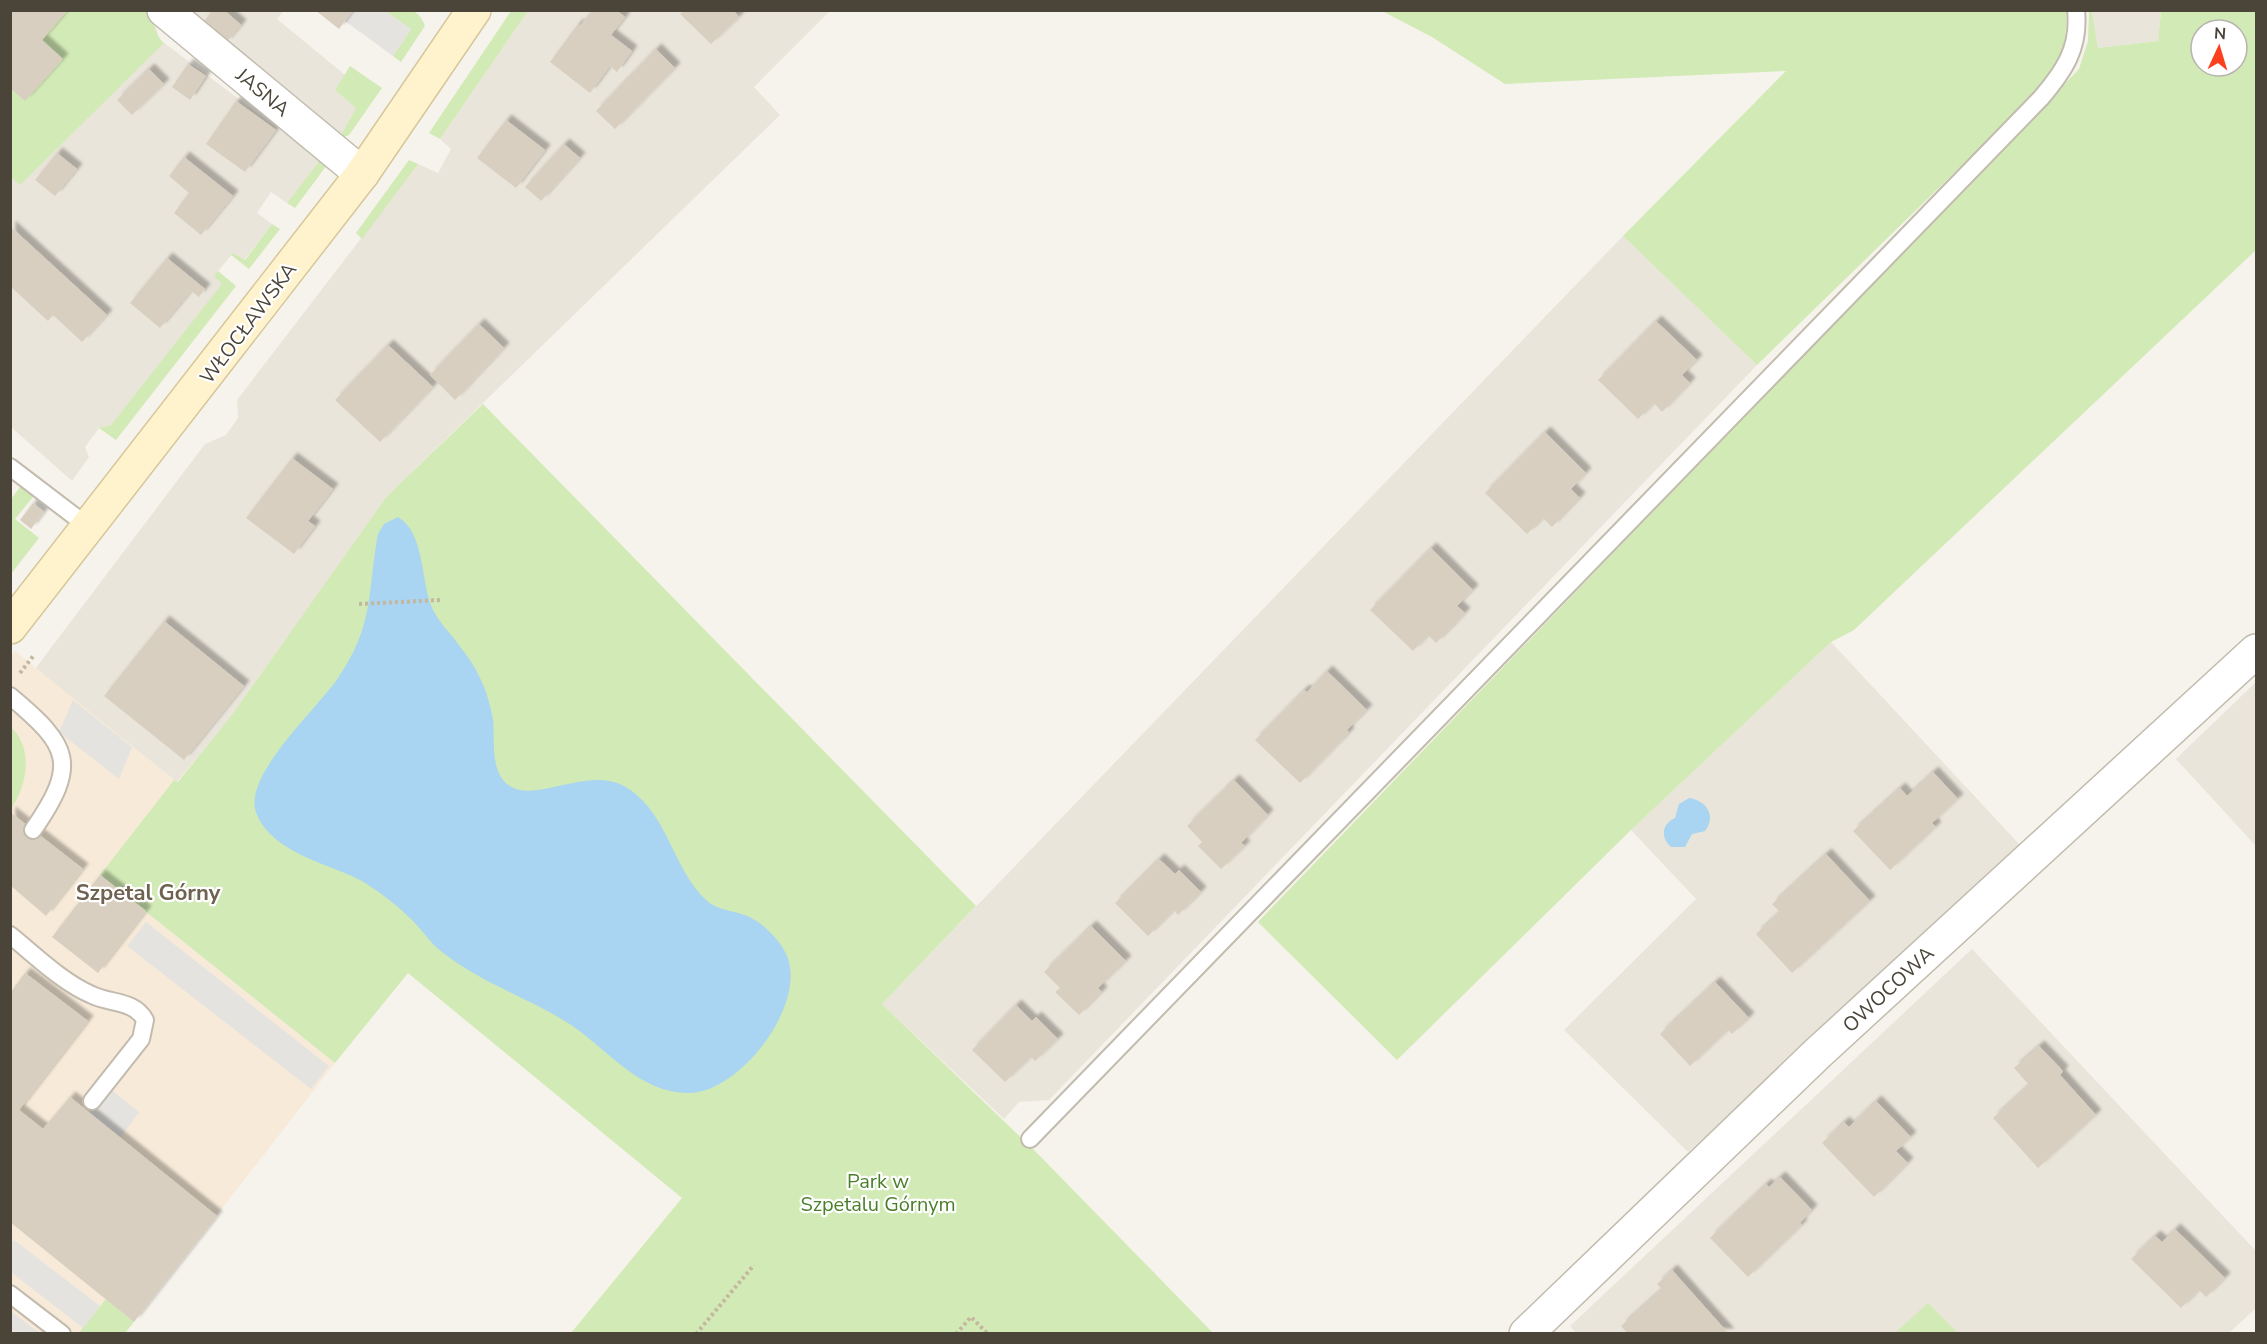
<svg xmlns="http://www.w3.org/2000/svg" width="2267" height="1344" viewBox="0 0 2267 1344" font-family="'Nunito Sans',sans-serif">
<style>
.residential{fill:#eae5da}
.commercial{fill:#f7ead8}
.green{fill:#d2eab5;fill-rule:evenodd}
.parking{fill:#e5e3e0}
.water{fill:#a9d4f2}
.building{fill:#d8cfc1;filter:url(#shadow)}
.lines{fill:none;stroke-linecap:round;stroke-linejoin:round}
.service-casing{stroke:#c2bbae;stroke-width:20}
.minor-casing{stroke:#c2bbae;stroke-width:36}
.secondary-casing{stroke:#d6c79b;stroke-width:36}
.path{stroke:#c4b79f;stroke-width:4;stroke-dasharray:3 3;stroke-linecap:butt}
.service{stroke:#fff;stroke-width:16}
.minor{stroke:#fff;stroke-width:33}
.secondary{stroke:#fff3cd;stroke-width:33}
.labels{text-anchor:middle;stroke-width:4.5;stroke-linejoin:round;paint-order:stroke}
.street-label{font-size:20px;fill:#4b4439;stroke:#fff}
.park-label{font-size:20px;fill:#4a7f2a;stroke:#fff}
.quarter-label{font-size:22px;font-weight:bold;fill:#6e6250;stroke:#fff}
</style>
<defs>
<filter id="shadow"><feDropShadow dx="5.5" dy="-5.5" stdDeviation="1.5" flood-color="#0004"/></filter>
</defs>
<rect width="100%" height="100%" fill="#f6f3ec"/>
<!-- residential -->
<g class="residential">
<path d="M11,11h134l8,6 6,22 161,121 -33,43 -16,-11 -14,21 15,11 -28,36 -11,-7 -18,22 8,9 -112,141 -12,3 -14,19 4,10 -17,24 -61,-54z"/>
<path d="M195,11h89l-7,8 68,56 -10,15 21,18 -17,31 -150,-120z"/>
<path d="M528,11h302l-76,76 26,28 -393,381 -155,220 -55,66 -142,-113 170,-225 21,-9 12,-17 -1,-18 181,-236 20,9 13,-24 -11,-10z"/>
<path d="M2092,11h69l-3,30 -60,7z"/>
<path d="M1623,236l134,129 -708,735 -30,2 -15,17 -122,-115z"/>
<path d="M1831,642l189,203 -332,307 -124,-122 132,-131 -65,-69z"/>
<path d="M2256,682v164l-80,-87z"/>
<path d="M1972,949l284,302v57l-27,25 -652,1 -7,-8z"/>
</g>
<!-- commercial -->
<path class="commercial" d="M15,651l159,129 -74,95 235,188 -210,270 -114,1 -1,-677z"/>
<!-- green -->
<g class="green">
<path d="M145,10c11,10 8,24 19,33l-144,142 -9,-8v-166z"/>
<path d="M2066,10c2,45 -12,62 -40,93l-269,262 -134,-129 163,-165 -281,13 -73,-47 -50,-26z"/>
<path d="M385,11c20,0 32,-7 40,15l-24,36 -8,-6 18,-27z"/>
<path d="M511,11h17l-88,128 -11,-6z"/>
<path d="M2089,11h3l6,37 60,-7 3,-30h95v239l-402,380 -23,12 -200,188 -234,230 -139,-138 821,-853 9,-28zM2201,30h36v36h-36z"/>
<path d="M350,66l32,22 -33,47 -10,4 17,-31 -21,-18z"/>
<path d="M320,160l7,5 -32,43 -8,-5z"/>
<path d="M409,160l9,4 -56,75 -6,-6z"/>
<path d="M272,224l8,5 -31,40 -18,-14 2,-2 12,7z"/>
<path d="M218,271l18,15 -120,154 -17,-12 12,-3 111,-141 -8,-8z"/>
<path d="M483,404l493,502 -94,98 154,148 177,181h-642l111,-135 -274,-225 -73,90 -235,-188 74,-95 4,2 54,-67 155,-219z"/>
<path d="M24,482l13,10 -22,27 24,19 -28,36v-75z"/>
<path d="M11,727c23,22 16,58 0,82z"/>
<path d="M106,1299l28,23 -9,11 -47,1z"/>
<path d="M1928,1303l30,30h-63z"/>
</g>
<!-- parking -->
<g class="parking">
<path d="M353,11h32l26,18 -18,27 -48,-35z"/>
<path d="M73,700l59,47 -13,32 -60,-47z"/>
<path d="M146,922l183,144 -18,23 -184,-143z"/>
<path d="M109,1088l30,24 -19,26 -31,-25z"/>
<path d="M14,1240l86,66 -17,22 -72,-56v-28z"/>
<path d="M11,1311l19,15 10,7 -29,-2z"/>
</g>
<!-- water -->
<g class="water">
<path d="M398,517c28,17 22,66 35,93 6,12 17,23 25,34 19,23 30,46 35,76 2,19 -3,50 14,64 28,23 82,-22 122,5 39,26 44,80 77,111 13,12 32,10 47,19 12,6 29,24 34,37 20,49 -47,136 -97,137 -51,1 -83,-45 -122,-70 -41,-26 -87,-40 -126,-71 -11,-8 -19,-21 -29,-31 -15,-15 -34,-30 -53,-41 -33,-17 -90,-28 -104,-68 -13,-37 62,-104 82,-134 37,-54 29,-85 40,-144l6,-10z"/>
<path d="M1689,798c17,2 28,18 16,33l-13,3 -7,13h-14c-11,-10 -9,-23 4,-29l4,-14z"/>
</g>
<!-- building -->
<g class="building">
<path d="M10,10h58l-26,30 21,19 -38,42 -15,-13z"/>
<path d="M213,10h11l17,15 -15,18 -24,-19z"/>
<path d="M315,10h38l-14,19z"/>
<path d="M592,10h24l9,7 -14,18 21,16 -15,21 -7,-6 -20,27 -40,-31 28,-38 2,2z"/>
<path d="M684,10h49l6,7 -28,27 -31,-30z"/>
<path d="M656,49l19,19 -60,61 -19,-18z"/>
<path d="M188,64l18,12 -16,24 -18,-13z"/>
<path d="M149,69l15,15 -32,31 -15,-15z"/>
<path d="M236,101l40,29 -31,42 -39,-28z"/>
<path d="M506,120l39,30 -29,38 -39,-30z"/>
<path d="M564,144l16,14 -39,43 -16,-14z"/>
<path d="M57,153l20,16 -22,27 -20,-16z"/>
<path d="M184,157l49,39 -32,39 -27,-22 15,-20 -20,-17z"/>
<path d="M10,226l97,89 -25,27 -29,-27 -5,6 -38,-35z"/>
<path d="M167,258l38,31 -6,8 -8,-6 -31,37 -30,-25z"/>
<path d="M1656,321l41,39 -15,15 8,8 -28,29 -8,-9 -16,16 -40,-39z"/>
<path d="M479,324l25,24 -49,52 -25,-25z"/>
<path d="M388,345l45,42 -53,55 -45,-42z"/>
<path d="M1545,432l41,41 -15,16 9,9 -14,14 -14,15 -9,-9 -16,16 -42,-41z"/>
<path d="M292,458l41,31 -25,32 7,5 -21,28 -48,-36z"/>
<path d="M33,503l11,9 -13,17 -11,-9z"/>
<path d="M1431,548l42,42 -16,16 8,7 -14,15 -15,15 -8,-8 -15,16 -43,-41z"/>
<path d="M164,621l80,65 -60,74 -80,-64z"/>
<path d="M1327,671l40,39 -20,20 2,3 -49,50 -45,-43 49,-50 3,2z"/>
<path d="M1933,772l25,27 -26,24 4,4 -46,43 -37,-39 47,-43 7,8z"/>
<path d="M1234,780l34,35 -27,28 4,3 -24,23 -23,-23 4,-4 -15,-16z"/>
<path d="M10,812l73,57 -37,47 -36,-31z"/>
<path d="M1826,854l44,47 -78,72 -36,-39 24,-22 -8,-8z"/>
<path d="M1159,859l16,15 4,-4 22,22 -23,23 -4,-5 -26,26 -33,-33z"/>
<path d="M100,875l46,36 -48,62 -46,-36z"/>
<path d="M1091,926l35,35 -28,27 4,4 -23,23 -24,-23 5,-4 -16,-16z"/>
<path d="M25,973l63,48 -69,89 24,19 27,-32 147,119 -83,106 -124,-100v-229z"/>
<path d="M1715,982l34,36 -17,16 -4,-4 -38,36 -30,-32z"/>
<path d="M1016,1005l16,16 4,-4 22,22 -23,22 -4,-4 -26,25 -33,-32z"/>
<path d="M2039,1046l24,25 -3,4 36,40 -58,53 -45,-50 36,-33 -15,-17z"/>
<path d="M1876,1101l35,36 -15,14 12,12 -34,34 -52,-54 22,-21 5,5z"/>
<path d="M1780,1177l32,33 -12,13 2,2 -54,52 -38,-39 56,-54 3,3z"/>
<path d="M2175,1229l50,49 -19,19 -7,-7 -18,18 -50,-49 24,-23 7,6z"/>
<path d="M1672,1270l57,64h-101l-7,-8 41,-37 -5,-5z"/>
</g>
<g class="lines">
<defs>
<g id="service">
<path d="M10,467l80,61"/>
<path d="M10,696c60,50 69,68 23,134"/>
<path d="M10,935c26,21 52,47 82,60 19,9 42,5 53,25l-4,19 -49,62"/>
<path d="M1030,1139l1011,-1041c23,-27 39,-50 35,-88"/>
<path d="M10,1294l52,40"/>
</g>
<g id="minor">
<path d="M164,10l198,164"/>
<path d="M1526,1334l292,-281 438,-402"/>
</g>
<path id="secondary" d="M10,627l352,-453 112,-164"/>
</defs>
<!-- service casing -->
<use href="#service" class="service-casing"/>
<!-- minor casing -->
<use href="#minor" class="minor-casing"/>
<!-- secondary casing -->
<use href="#secondary" class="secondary-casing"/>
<!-- path -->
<g class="path">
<path d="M359,604l82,-4"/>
<path d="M20,673l14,-18"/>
<path d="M696,1334l58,-69"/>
<path d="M956,1334l15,-17 17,17"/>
</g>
<!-- service -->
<use href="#service" class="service"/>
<!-- minor -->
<use href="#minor" class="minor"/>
<!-- secondary -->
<use href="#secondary" class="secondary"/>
</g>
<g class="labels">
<!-- street labels -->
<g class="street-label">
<text transform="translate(263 92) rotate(40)" y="7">JASNA</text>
<text transform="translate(248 323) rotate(-53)" y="7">WŁOCŁAWSKA</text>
<text transform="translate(1888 989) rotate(-43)" y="7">OWOCOWA</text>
</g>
<!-- park labels -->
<g class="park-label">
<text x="878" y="1188">Park w<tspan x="878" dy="23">Szpetalu Górnym</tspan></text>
</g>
<!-- quarter labels -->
<g class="quarter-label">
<text x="148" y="900">Szpetal Górny</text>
</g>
</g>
<!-- border -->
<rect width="2267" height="1344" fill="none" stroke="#4b4439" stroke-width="24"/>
<!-- north arrow -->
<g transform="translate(2219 48) rotate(4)"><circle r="28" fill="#ffffff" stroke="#b7b4b0" stroke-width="1.5"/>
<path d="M0-4.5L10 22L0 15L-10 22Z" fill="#fc3f1d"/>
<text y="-9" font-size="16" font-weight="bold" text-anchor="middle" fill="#4b4439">N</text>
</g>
</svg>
